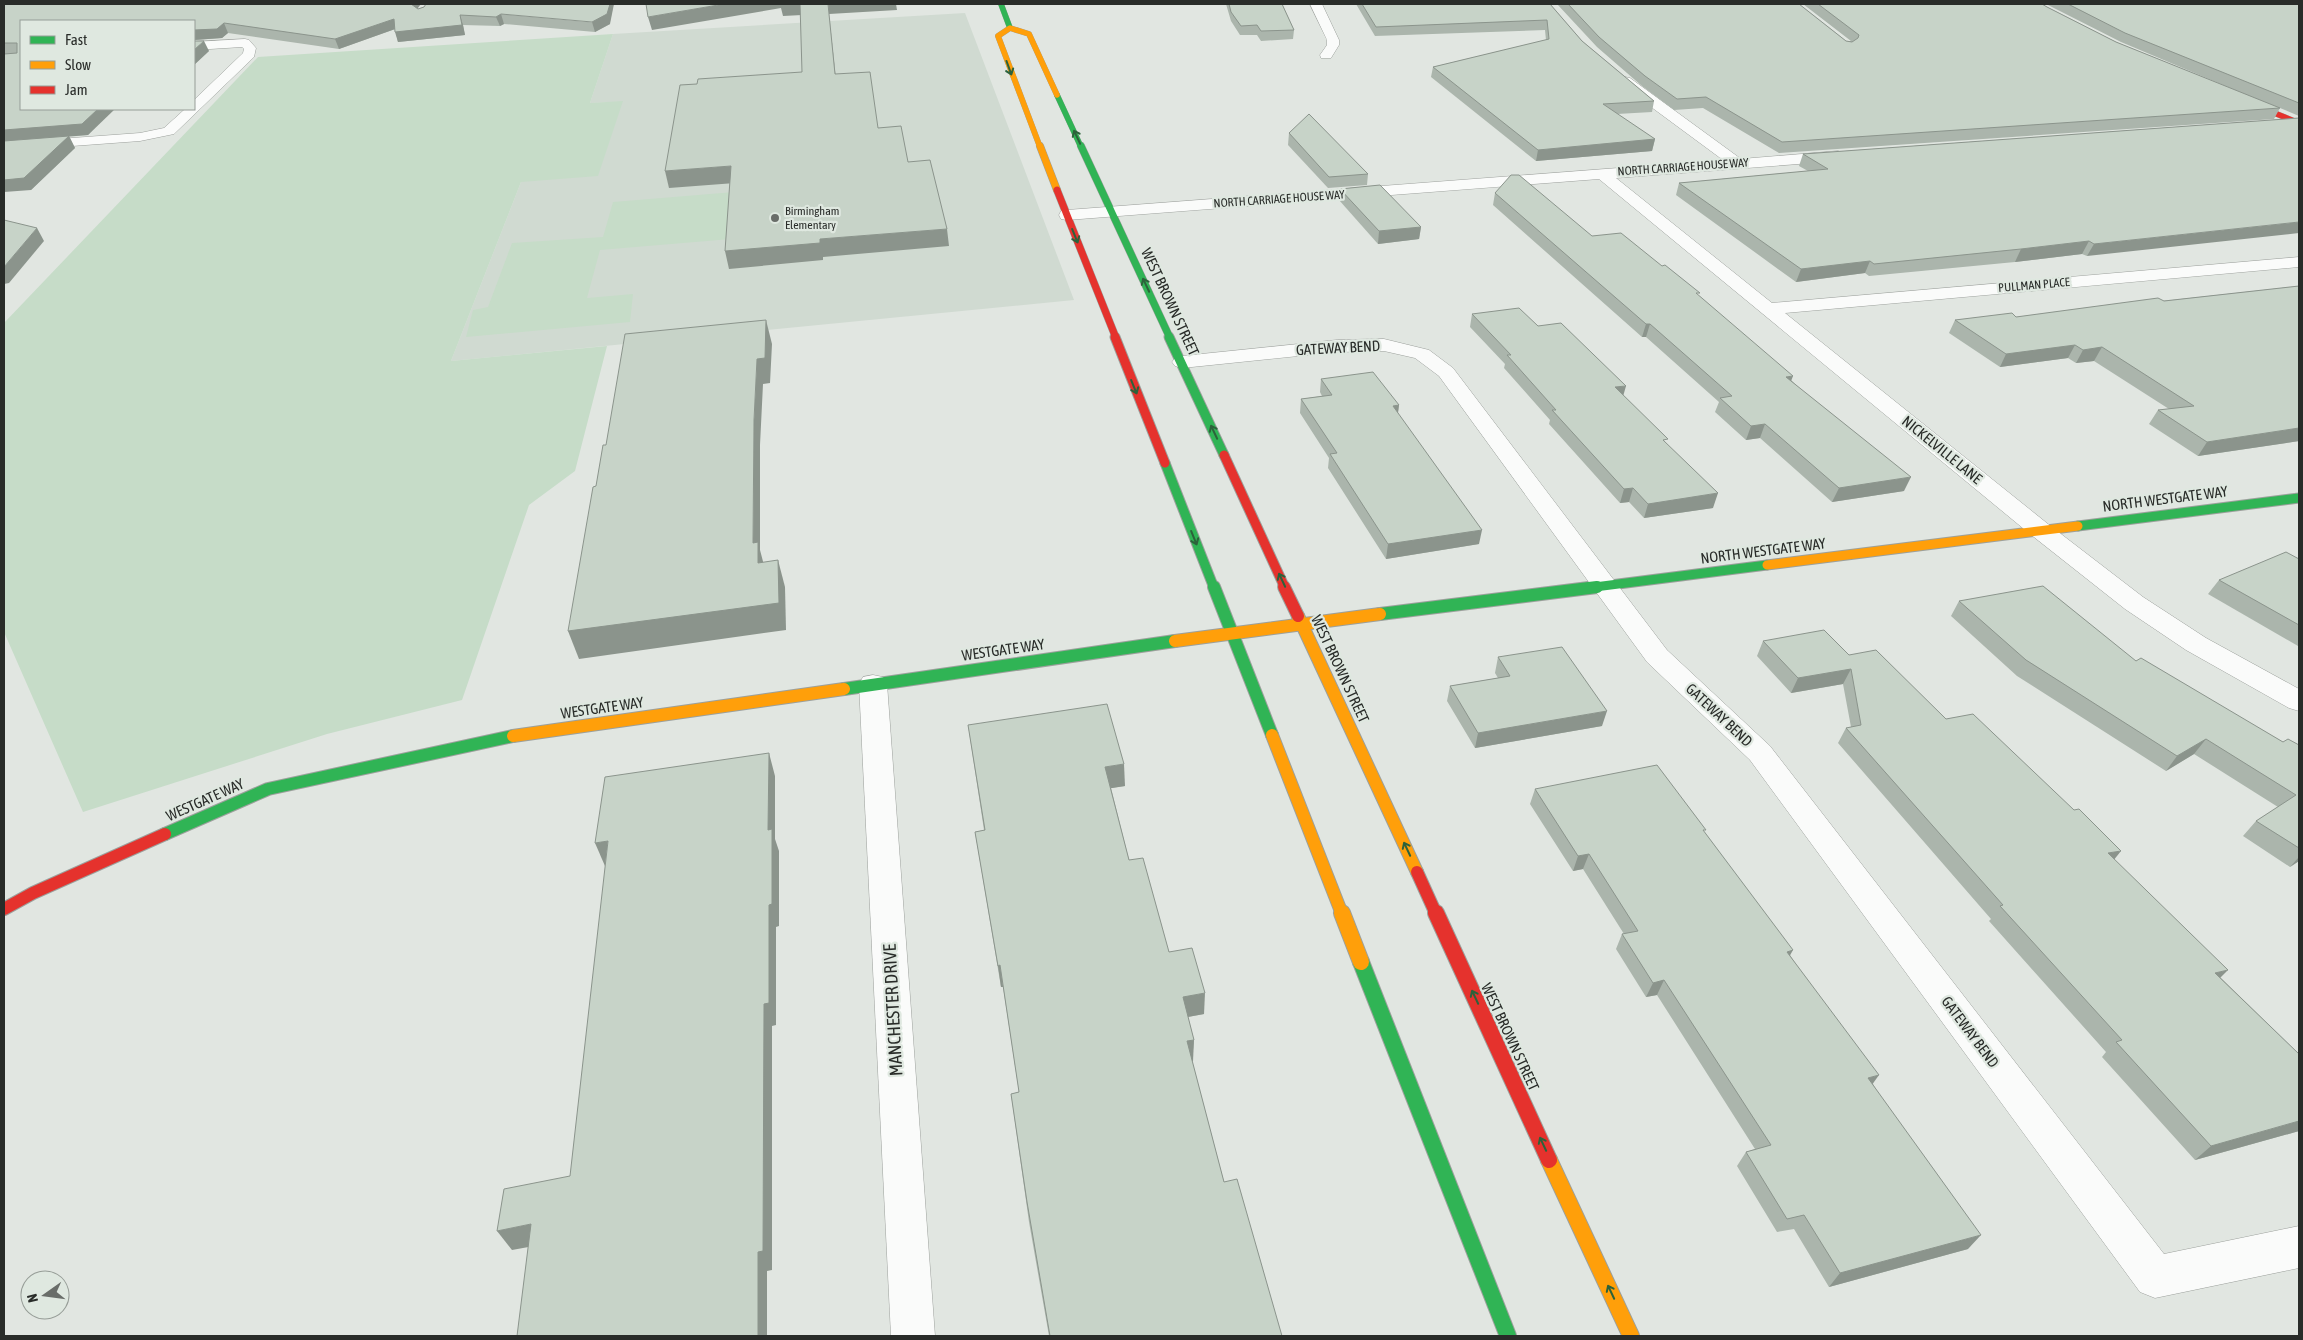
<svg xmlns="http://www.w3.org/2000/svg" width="2303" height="1340" viewBox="0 0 2303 1340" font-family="'Asap Condensed',sans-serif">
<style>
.built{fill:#d0dad1}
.green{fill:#c6dcc8}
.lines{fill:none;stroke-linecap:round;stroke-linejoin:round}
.street-casing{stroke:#9ca09c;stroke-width:1}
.fast-far4-casing{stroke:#9ca09c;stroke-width:6}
.fast-far3-casing{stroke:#9ca09c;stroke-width:8}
.fast-far2-casing{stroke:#9ca09c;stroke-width:11}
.fast-far1-casing{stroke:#9ca09c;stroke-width:14}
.fast-casing{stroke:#9ca09c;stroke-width:18}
.slow-far4-casing{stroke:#9ca09c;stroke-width:6}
.slow-far3-casing{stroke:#9ca09c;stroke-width:8}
.slow-far2-casing{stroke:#9ca09c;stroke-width:11}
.slow-far1-casing{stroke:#9ca09c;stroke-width:14}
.slow-casing{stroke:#9ca09c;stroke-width:18}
.jam-far4-casing{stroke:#9ca09c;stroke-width:6}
.jam-far3-casing{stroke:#9ca09c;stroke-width:8}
.jam-far2-casing{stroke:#9ca09c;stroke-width:11}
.jam-far1-casing{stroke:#9ca09c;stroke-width:14}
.jam-casing{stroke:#9ca09c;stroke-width:18}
.street{fill:#fafbfa;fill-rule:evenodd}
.fast-far4{stroke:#30b455;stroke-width:5.5}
.fast-far3{stroke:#30b455;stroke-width:7}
.fast-far2{stroke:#30b455;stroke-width:9}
.fast-far1{stroke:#30b455;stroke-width:12}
.fast{stroke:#30b455;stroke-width:16}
.slow-far4{stroke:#ff9f0a;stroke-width:5.5}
.slow-far3{stroke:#ff9f0a;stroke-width:7}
.slow-far2{stroke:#ff9f0a;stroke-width:9}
.slow-far1{stroke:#ff9f0a;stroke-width:12}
.slow{stroke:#ff9f0a;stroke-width:16}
.jam-far4{stroke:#e5322d;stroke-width:5.5}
.jam-far3{stroke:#e5322d;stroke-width:7}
.jam-far2{stroke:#e5322d;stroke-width:9}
.jam-far1{stroke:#e5322d;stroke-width:12}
.jam{stroke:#e5322d;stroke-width:16}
.wall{fill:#abb5ac}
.shaded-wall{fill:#8b948c}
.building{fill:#c7d3c8;stroke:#8b948c}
.oneway{stroke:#2c623b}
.poi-dot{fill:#696d69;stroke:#dfe8e0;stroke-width:2}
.labels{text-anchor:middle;stroke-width:4.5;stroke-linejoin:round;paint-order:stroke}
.far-street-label{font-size:12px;fill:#292c29;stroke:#dfe8e0}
.far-poi-label{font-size:12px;fill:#292c29;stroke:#dfe8e0;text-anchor:start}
.street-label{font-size:15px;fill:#292c29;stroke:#dfe8e0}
.near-street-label{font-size:18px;fill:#292c29;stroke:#dfe8e0}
</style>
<rect width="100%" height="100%" fill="#e1e6e1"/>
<!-- built -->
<path class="built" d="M965,13l109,287 -623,61 70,-179 101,-80 -32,1 23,-69z"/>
<!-- green -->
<g class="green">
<path d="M613,34l-23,69 33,-2 -25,75 -77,6 -70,179 156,-15 -32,125 -46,34 -67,195 -135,34 -244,78 -79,-180v-309l254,-266z"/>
<path d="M734,192l-3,47 -131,11 -13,48 46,-4 -3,28 -164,15 7,-27 15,-3 24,-64 91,-6 10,-35z"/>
</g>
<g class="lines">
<defs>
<g id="street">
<path d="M1310,4h12l17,36v5l-8,13h-10l-1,-3 7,-10v-5z"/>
<path d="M245,39l4,1 7,8 -2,9 -80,77 -34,7 -136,10v-8l136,-10 24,-5 21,-19h9v-9l49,-47 1,-4 -2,-2 -48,3v-8z"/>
<path d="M1625,77l5,1 111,81 97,-8 5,2 3,3 -3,3 -5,2 -222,17 156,125 527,-46v10l-514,46 263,211 95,73 63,41 93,51v22l-10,-3 -103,-58 -61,-41 -95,-75 -431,-355 -532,41 -6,-1 -2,-4 2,-4 6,-1 656,-50 -103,-76 -2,-3z"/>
<path d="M1384,339l45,11 24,18 214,282 103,96 394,508 135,-28v42l-144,30 -15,-6 -390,-532 -103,-98 -208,-286 -24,-18 -31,-7 -47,1 -155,16 -7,-2 -3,-4 3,-4 7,-2 155,-16z"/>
<path d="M873,675l10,2 4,7 48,652h-44l-32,-652 4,-7z"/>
</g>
<g id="fast-far4">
<path d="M1001,4l9,24"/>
<path d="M1057,95l24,52"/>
</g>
<path id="fast-far3" d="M1081,146l89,192"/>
<g id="fast-far2">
<path d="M1169,337l55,118"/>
<path d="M1165,463l49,125"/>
<path d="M2078,526l221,-28"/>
<path d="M1587,588l180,-23"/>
</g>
<g id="fast-far1">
<path d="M1214,587l58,148"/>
<path d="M1380,614l217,-27"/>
<path d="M844,689l331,-48"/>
<path d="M165,834l103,-45 245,-53"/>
</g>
<path id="fast" d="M1361,962l147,374"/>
<path id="slow-far4" d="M1040,147l-42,-111 12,-8 19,6 28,61"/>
<path id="slow-far3" d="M1040,146l17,44"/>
<path id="slow-far2" d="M1767,565l311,-39"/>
<g id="slow-far1">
<path d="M1298,616l119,256"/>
<path d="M1175,641l205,-27"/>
<path d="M1272,735l70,179"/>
<path d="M513,736l331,-47"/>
</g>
<g id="slow">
<path d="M1342,913l19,49"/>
<path d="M1549,1160l82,176"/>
</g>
<path id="jam-far4" d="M2242,100l57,23"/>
<path id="jam-far3" d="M1057,190l59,148"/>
<g id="jam-far2">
<path d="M1115,337l50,126"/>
<path d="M1224,455l61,133"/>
</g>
<g id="jam-far1">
<path d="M1284,587l14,29"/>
<path d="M1417,872l19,42"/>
<path d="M4,909l29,-16 132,-59"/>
</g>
<path id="jam" d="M1436,913l113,247"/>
</defs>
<!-- street casing -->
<use href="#street" class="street-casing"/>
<!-- fast-far4 casing -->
<use href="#fast-far4" class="fast-far4-casing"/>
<!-- fast-far3 casing -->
<use href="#fast-far3" class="fast-far3-casing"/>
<!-- fast-far2 casing -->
<use href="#fast-far2" class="fast-far2-casing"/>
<!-- fast-far1 casing -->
<use href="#fast-far1" class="fast-far1-casing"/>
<!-- fast casing -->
<use href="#fast" class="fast-casing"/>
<!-- slow-far4 casing -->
<use href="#slow-far4" class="slow-far4-casing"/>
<!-- slow-far3 casing -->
<use href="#slow-far3" class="slow-far3-casing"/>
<!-- slow-far2 casing -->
<use href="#slow-far2" class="slow-far2-casing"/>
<!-- slow-far1 casing -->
<use href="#slow-far1" class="slow-far1-casing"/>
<!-- slow casing -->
<use href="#slow" class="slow-casing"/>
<!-- jam-far4 casing -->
<use href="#jam-far4" class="jam-far4-casing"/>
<!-- jam-far3 casing -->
<use href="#jam-far3" class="jam-far3-casing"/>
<!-- jam-far2 casing -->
<use href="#jam-far2" class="jam-far2-casing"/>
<!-- jam-far1 casing -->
<use href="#jam-far1" class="jam-far1-casing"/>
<!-- jam casing -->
<use href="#jam" class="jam-casing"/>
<!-- street -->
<use href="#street" class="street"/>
<!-- fast-far4 -->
<use href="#fast-far4" class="fast-far4"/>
<!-- fast-far3 -->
<use href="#fast-far3" class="fast-far3"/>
<!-- fast-far2 -->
<use href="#fast-far2" class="fast-far2"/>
<!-- fast-far1 -->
<use href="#fast-far1" class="fast-far1"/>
<!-- fast -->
<use href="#fast" class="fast"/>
<!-- slow-far4 -->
<use href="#slow-far4" class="slow-far4"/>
<!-- slow-far3 -->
<use href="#slow-far3" class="slow-far3"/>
<!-- slow-far2 -->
<use href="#slow-far2" class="slow-far2"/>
<!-- slow-far1 -->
<use href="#slow-far1" class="slow-far1"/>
<!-- slow -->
<use href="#slow" class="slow"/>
<!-- jam-far4 -->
<use href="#jam-far4" class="jam-far4"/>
<!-- jam-far3 -->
<use href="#jam-far3" class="jam-far3"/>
<!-- jam-far2 -->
<use href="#jam-far2" class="jam-far2"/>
<!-- jam-far1 -->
<use href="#jam-far1" class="jam-far1"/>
<!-- jam -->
<use href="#jam" class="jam"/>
</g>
<!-- wall -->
<g class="wall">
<path d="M4,4l413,5 7,-2 186,17 -15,8 -91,-8 -4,2 -37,-1 2,10 -67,7 -3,-13 -56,20 -111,-16 -6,5 -28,2v1l15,10 -15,14v-44l-106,114 -19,1 6,12 -44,42 -27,-136z"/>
<path d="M1226,4h56l12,26 -1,9 -32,2 -4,-6h-17l-9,-14z"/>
<path d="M1356,4h194l32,37 72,60 -2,11 -35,2 38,25 -3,12 -116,10 -105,-84 2,-10 113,-27 -1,-10 -170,6z"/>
<path d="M1557,4h242l47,37h5l-48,-37h239l5,3 69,35 119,48 -114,-48 -75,-38h253v112l-19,-8 -6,11 -495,34 -76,-45 -29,2 -32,-24 -45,-39z"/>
<path d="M2299,118l-212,138 -5,-2 -67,8 -146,14 -4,-3 -69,9 -120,-87 3,-12 129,-12 -9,-5 4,-12z"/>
<path d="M1289,133l79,41 -1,11 -39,3 -40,-43z"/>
<path d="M1340,189l81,38 -2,12 -41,5 -39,-44z"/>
<path d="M1495,193l97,43 107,60 92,84 113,111 -72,11 -72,-64 -14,2 -31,-28 4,-10 -73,-65h-4l-149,-132z"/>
<path d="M2299,286v155l-101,15 -49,-32 9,-14 11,-1 -75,-48 -18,2 -8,-5 -68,9 -51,-34 6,-13 61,-3z"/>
<path d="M1472,314l66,12 85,69 44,49 46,64 -69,10 -15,-16 -9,1 -71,-79 1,-4 -46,-52 1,-4 -35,-37z"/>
<path d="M1321,379l78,26 -1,8 81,131 -93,15 -58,-91 1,-10 -29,-45 1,-14 21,-3 -2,-4z"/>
<path d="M2299,559v86l-1,1 -90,-52 11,-14z"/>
<path d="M1959,601l177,60 147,81 16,3v116l-9,6 -47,-31 13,-15 22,-14 -84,-53 -28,17 -149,-95 -66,-60z"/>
<path d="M1763,641l86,14 97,64 168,140 106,118 79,77v77l-104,29 -93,-103 4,-5 -117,-131 2,-2 -153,-176 8,-15 5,-1 -8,-43 -52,9 -34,-37z"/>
<path d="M1498,657l104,69 -127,22 -28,-47 3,-15 48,-8 -3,-5z"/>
<path d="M968,725l157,61 -14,2 18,72 40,92 35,62 -16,3 6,23 -2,21 32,121 58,154h-233l-20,-114 -18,-128 8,-2 -16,-105h-2l-26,-155 9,-2z"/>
<path d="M1535,789l170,44 85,122 83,129 95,165 -139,38 -35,-58 -17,3 -40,-66 9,-14 9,-3 -98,-154 -11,2 -30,-48 6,-15h2l-41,-65 -10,2 -43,-67z"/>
</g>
<!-- shaded-wall -->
<g class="shaded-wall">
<path d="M411,4h10l-7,9z"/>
<path d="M610,4h4l-4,20 -15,8 -3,-10z"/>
<path d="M724,4h76l2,11 -19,1 -2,-8 -129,22 -4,-13z"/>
<path d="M828,4h68l1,6 -68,4 8,75 -2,-15z"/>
<path d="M501,14l3,10 -4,2 -4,-9z"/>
<path d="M460,15l3,10 2,10 -67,7 -3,-10z"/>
<path d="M394,19l4,9 -59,21 -4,-10z"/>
<path d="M224,23l4,10 -6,5 -28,2v1v-11z"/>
<path d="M204,41l5,10 -15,14v-15z"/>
<path d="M98,109h17l-27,26 -84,7v-12z"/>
<path d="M69,136l6,12 -44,42 -27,2v-12z"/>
<path d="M1655,139l-3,12 -116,10 2,-11z"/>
<path d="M731,166l4,17 -66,5 -4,-17z"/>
<path d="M2299,222v11l-212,23 7,-12z"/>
<path d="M1421,227l-2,12 -41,5 1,-13z"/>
<path d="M37,228l7,13 -35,42 -5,1v-17z"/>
<path d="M947,229l2,17 -126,11v3l-94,9 -4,-18 95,-12z"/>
<path d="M2089,241l-7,13 -67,8 6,-13z"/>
<path d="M1870,261l-5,12 -69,9 5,-13z"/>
<path d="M766,320l6,24 -2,39 -7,1 -3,61v105l5,19 -7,-6 -5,-20 1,-123 3,-61z"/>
<path d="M1646,324h4l-4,13h-4z"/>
<path d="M2075,345l-7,13 -68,9 6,-13z"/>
<path d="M2102,347l-8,14 -18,2 7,-13z"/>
<path d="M1793,376l-5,13 -2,-12z"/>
<path d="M1626,386l-4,14 -7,-13z"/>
<path d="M1399,405l-2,14 -4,-13z"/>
<path d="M1765,424l-5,14 -14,2 5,-14z"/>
<path d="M2299,428v13l-101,15 9,-14z"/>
<path d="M1911,477l-7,14 -72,11 7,-14z"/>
<path d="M1633,488l-4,14 -9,1 4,-14z"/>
<path d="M1718,493l-5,15 -69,10 4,-14z"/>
<path d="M1482,530l-3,14 -93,15 2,-15z"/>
<path d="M778,560l7,27 1,43 -207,29 -11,-28z"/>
<path d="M1851,669l-8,15 -52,9 7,-15z"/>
<path d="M1607,711l-5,15 -127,22 3,-15z"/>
<path d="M2206,739l-12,15 -28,17 11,-15z"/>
<path d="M769,753l6,23v63l4,12v75l-3,1v98l-4,1v244l-5,1v65h-9v-84l6,-248z"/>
<path d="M1124,764l1,22 -19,3 -1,-22z"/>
<path d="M608,841l-3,25 -10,-23z"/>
<path d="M2121,851l-12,15 -1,-13z"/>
<path d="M1589,854l-6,15 -10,2 5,-15z"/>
<path d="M2299,857v4l-9,6z"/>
<path d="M1793,950l-9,16 3,-14z"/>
<path d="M1000,965l3,22h-2l-3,-21z"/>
<path d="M2228,970l-15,15 2,-12z"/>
<path d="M1664,980l-7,15 -11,2 7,-14z"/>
<path d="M1205,993l-1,21 -22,4 1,-21z"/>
<path d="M1194,1040l-1,21 -6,1v-21z"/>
<path d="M1879,1075l-10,14 -1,-11z"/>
<path d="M2299,1121v10l-104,29 16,-14z"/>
<path d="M531,1224l14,20 -33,6 -15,-19z"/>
<path d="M1981,1235l-13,14 -139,38 11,-14z"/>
</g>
<!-- building -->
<g class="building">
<path d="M4,4h407l7,5 6,-2 2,-3h184l-3,10 -15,8 -91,-8 -5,3 -36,-2 2,10 -67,7 -1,-13 -59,20 -111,-16 -7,6 -23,1v-9h-173v88h77l-16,15 -78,6v-76l13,-1v-10h-13z"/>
<path d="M646,4h78l-76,13z"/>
<path d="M800,4h28l7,70 35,-2 8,56 23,-2 7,36 22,-2 17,69 -127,10v4l-95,8 6,-85 -66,5 15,-86 17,-1 1,-5 104,-7z"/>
<path d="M1229,4h53l12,26 -33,1 -4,-6 -16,1 -10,-14z"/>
<path d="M1362,4h188l32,37 72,60 -51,3 52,35 -117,11 -105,-83 116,-28 -2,-19 -171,7z"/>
<path d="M1568,4h231l47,37 6,1 6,-4 1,-3 -41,-31h224l5,3 69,35 164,66 -498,34 -76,-45 -29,2 -32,-23 -46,-39z"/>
<path d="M2068,4h231v99l-174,-70z"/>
<path d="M194,41h10l-10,9z"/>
<path d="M1309,114l59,60 -39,3 -40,-44z"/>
<path d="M2299,118v104l-205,22 -5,-3 -68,8 -147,15 -4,-3 -69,8 -122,-86 149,-14 -25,-15z"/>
<path d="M69,136l-45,42 -20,2v-39z"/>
<path d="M1511,175h8l73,61 29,-3 41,33 3,-1 35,28h-4l97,83 -7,1 125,100 -72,11 -74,-64 -14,2 -31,-28 12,-2 -82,-72h-4l-151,-131z"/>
<path d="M1380,185l41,42 -42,4 -39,-42z"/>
<path d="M4,220l33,8 -33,39z"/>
<path d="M2299,286v142l-92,14 -49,-32 36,-4 -92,-59 -19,3 -8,-5 -69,9 -51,-34 57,-7 4,4 142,-19 6,3z"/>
<path d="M1519,308l19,18 23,-3 65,63 -11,1 53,52 -5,1 55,53 -70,11 -15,-16 -9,1 -72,-79h4l-49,-55h4l-39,-41z"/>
<path d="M766,320l-1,38 -8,1 -3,61 -1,123 5,-1v21l20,-3 1,43 -211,28 25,-144 3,-1 7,-41h3l19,-111z"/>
<path d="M1373,372l26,33 -6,1 89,124 -94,14 -58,-90 7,-1 -36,-54 31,-4 -11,-16z"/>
<path d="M2286,552l13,7v66l-80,-45z"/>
<path d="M2043,586l93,75 5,-3 142,84 5,-3 11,6v103l-43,-27 40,-26 -90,-56 -29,17 -151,-96 -67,-59z"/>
<path d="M1824,630l25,25 27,-5 70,69 27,-5 101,96 5,-1 42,42 -13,2 120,117 -13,3 84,81v67l-88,25 -95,-104 6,-2 -122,-134 3,-1 -157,-177 15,-3 -10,-56 -53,9 -35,-37z"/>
<path d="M1562,647l45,64 -129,22 -28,-47 60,-10 -12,-19z"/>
<path d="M1107,704l17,60 -19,3 24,93 14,-2 26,94 23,-4 13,45 -22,4 11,43 -7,1 37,141 13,-3 45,157h-232l-23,-134 -16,-108 8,-2 -19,-127 -2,1 -23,-134 10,-2 -17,-105z"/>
<path d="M769,753l-1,77 4,-1v75l-3,1v98l-5,1 -1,247 -5,1v84h-241l14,-112 -34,7 7,-42 66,-13 38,-335 -13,2 10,-66z"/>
<path d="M1657,765l49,65h-3l90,120 -6,2 92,123 -11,3 113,157 -141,38 -36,-58 -17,4 -41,-67 25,-7 -107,-165 -11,3 -31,-49 16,-3 -49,-77 -11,2 -43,-67z"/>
</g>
<!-- one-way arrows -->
<defs><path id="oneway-shaft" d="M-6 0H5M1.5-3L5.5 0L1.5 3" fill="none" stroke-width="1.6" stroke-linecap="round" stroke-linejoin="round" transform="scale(1.25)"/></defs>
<g class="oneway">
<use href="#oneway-shaft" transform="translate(1009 68) rotate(70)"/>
<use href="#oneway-shaft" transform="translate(1077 137) rotate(-115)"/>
<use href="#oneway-shaft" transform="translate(1075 236) rotate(68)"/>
<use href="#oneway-shaft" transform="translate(1146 285) rotate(-115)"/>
<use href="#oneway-shaft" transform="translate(1134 387) rotate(68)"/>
<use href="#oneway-shaft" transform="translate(1214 432) rotate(-115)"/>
<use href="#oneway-shaft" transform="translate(1194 538) rotate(68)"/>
<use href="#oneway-shaft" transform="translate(1282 580) rotate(-115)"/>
<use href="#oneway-shaft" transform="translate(1407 849) rotate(-115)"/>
<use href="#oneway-shaft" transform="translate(1475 997) rotate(-115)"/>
<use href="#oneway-shaft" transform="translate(1543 1144) rotate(-115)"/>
<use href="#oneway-shaft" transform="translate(1611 1292) rotate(-115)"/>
</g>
<!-- markers -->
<circle class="poi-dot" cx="775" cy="218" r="5"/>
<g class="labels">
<!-- far-street labels -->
<g class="far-street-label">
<text transform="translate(1683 167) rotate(-4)" y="4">NORTH CARRIAGE HOUSE WAY</text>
<text transform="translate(1279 199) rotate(-4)" y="4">NORTH CARRIAGE HOUSE WAY</text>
<text transform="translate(2034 285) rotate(-5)" y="4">PULLMAN PLACE</text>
</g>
<!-- far-poi labels -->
<g class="far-poi-label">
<text x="785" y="215">Birmingham<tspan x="785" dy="14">Elementary</tspan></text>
</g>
<!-- street labels -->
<g class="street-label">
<text transform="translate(1170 302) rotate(65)" y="5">WEST BROWN STREET</text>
<text transform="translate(1338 348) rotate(-3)" y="5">GATEWAY BEND</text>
<text transform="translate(1942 450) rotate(39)" y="5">NICKELVILLE LANE</text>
<text transform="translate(2165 499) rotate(-7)" y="5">NORTH WESTGATE WAY</text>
<text transform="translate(1763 551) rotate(-7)" y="5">NORTH WESTGATE WAY</text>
<text transform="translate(1003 650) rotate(-8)" y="5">WESTGATE WAY</text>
<text transform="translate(1340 669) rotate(65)" y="5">WEST BROWN STREET</text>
<text transform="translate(602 708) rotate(-8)" y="5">WESTGATE WAY</text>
<text transform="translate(1719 715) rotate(43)" y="5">GATEWAY BEND</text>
<text transform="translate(205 800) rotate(-24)" y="5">WESTGATE WAY</text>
<text transform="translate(1970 1032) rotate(53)" y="5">GATEWAY BEND</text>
<text transform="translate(1510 1037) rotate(65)" y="5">WEST BROWN STREET</text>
</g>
<!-- near-street labels -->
<g class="near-street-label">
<text transform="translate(893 1010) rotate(-93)" y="6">MANCHESTER DRIVE</text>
</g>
</g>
<!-- border -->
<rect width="2303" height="1340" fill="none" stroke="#292c29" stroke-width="10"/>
<!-- legend -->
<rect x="20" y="20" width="175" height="90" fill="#dfe8e0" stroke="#969d97"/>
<rect x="30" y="36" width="25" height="8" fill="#30b455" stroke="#969d97"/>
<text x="65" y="45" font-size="15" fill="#292c29">Fast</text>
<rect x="30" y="61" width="25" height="8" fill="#ff9f0a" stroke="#969d97"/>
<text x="65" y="70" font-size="15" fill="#292c29">Slow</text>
<rect x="30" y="86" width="25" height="8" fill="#e5322d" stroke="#969d97"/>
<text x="65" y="95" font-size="15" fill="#292c29">Jam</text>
<!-- north arrow -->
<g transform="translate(45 1295) rotate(256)"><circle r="24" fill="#dfe8e0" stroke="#969d97"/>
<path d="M0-4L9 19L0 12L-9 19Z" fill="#696d69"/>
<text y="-8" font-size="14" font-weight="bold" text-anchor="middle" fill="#292c29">N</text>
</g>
</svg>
